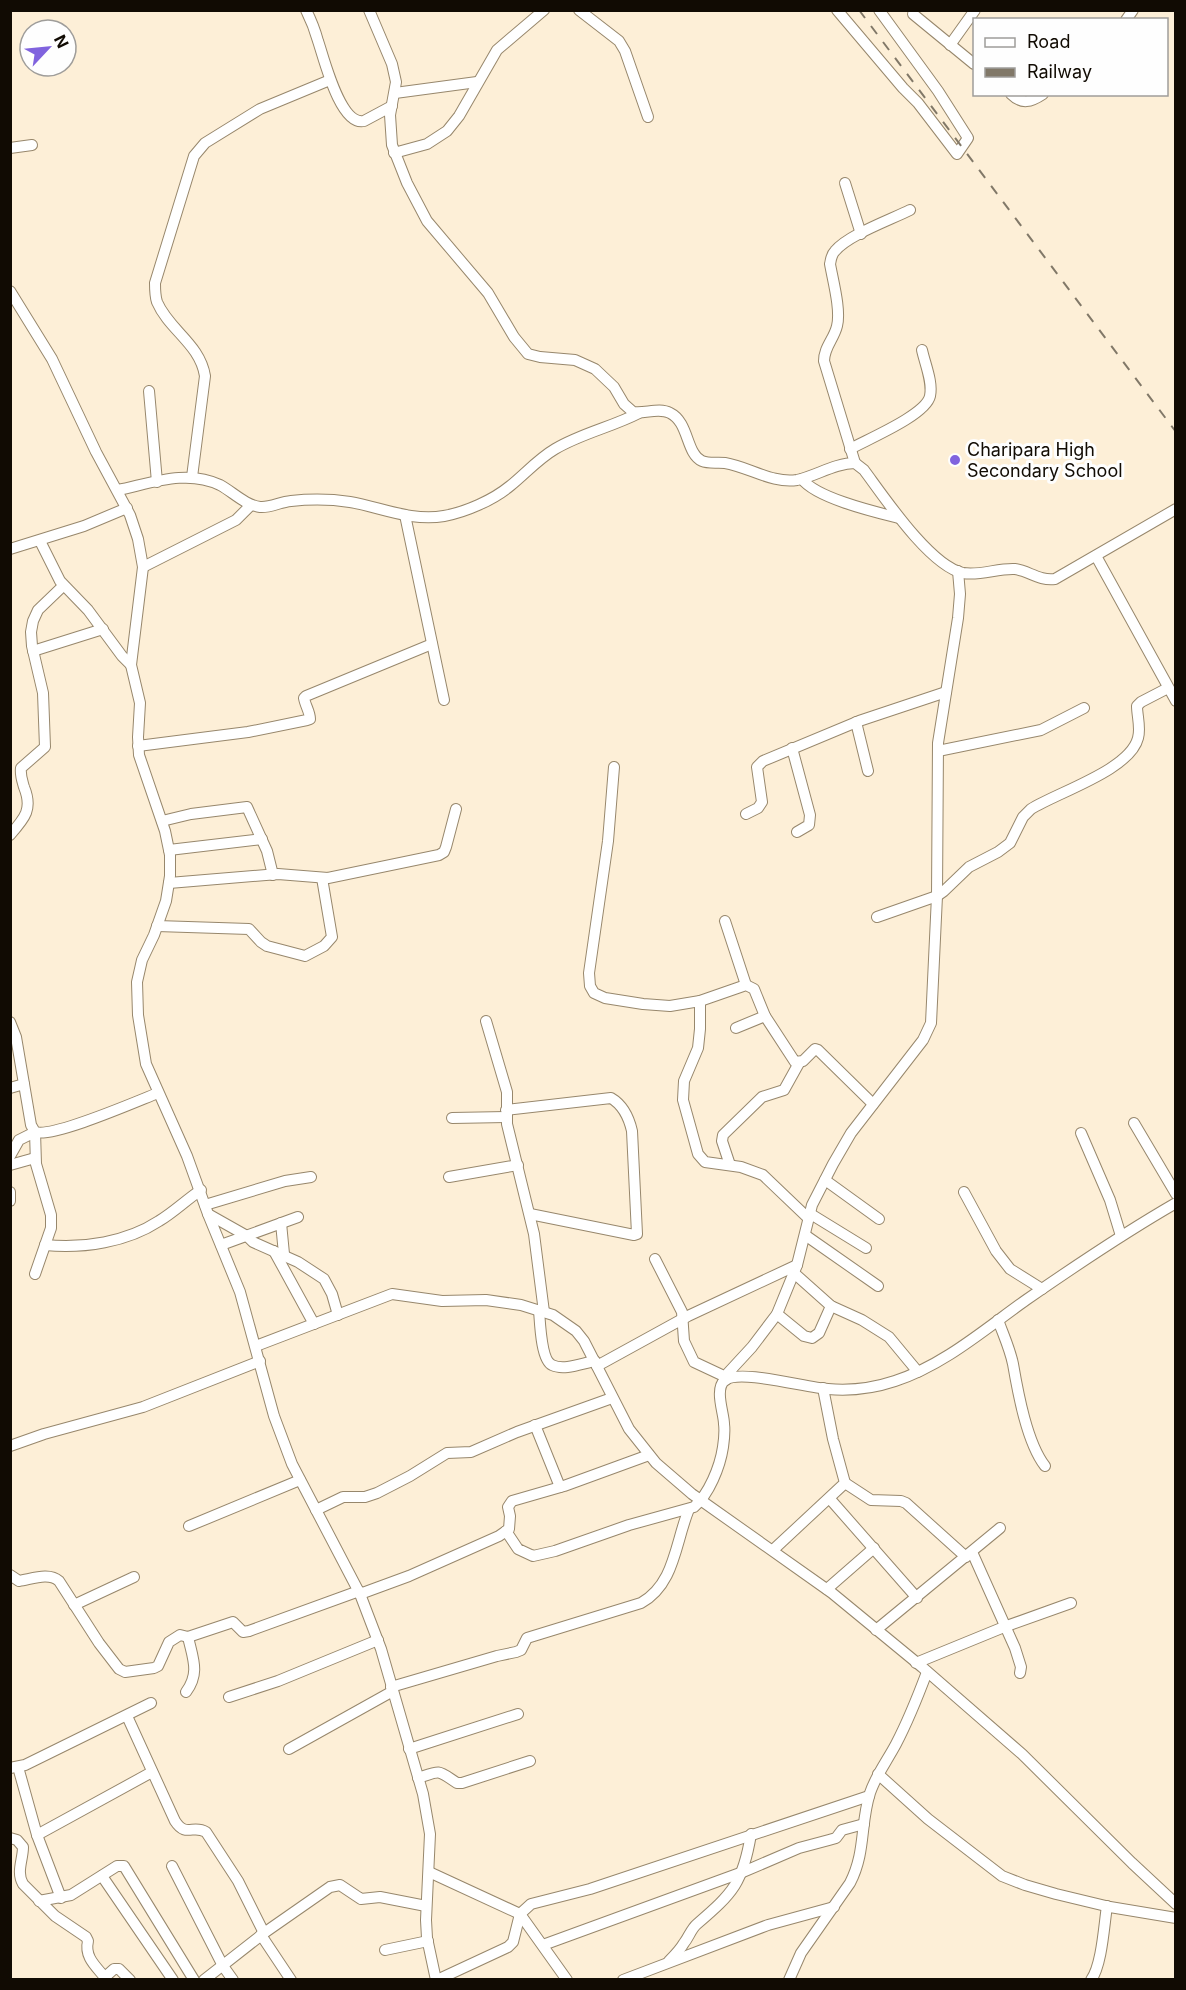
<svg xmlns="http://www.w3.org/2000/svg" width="1186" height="1990" viewBox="0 0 1186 1990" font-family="Inter,sans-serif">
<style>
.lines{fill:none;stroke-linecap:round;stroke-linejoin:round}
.minor-casing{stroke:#97876c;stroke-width:12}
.minor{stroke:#fff;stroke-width:10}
.rail{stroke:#817868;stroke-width:2;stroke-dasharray:10 10;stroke-linecap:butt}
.poi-dot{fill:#8063de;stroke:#fefefe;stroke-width:2}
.labels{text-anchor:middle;stroke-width:6;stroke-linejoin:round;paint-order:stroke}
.poi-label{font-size:18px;fill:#110b03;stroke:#fefefe;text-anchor:start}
</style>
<rect width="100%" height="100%" fill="#fdefd7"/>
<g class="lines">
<defs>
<g id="minor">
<path d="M306,10c5,10 9,20 12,31 6,17 22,85 46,80l28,-15"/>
<path d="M369,10l23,54 4,18 -6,33 2,30 15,38 20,38 61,72 26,44 14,17 12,3 35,3 20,9 19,18 10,17 9,8c12,2 26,-5 37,1 19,9 16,41 32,48 7,3 16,1 23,2 24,4 48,21 72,17 19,-4 38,-17 58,-17l9,7c20,27 66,96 99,103 17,3 35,-5 52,-4 14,2 24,12 40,10l121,-70"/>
<path d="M579,10l40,31 6,10 23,66"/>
<path d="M837,10l66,78 15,15 39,51 11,-16 -30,-47 -59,-81"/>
<path d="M913,14l61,50"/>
<path d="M1126,20l7,-10"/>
<path d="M950,45l25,-35"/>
<path d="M395,93l82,-11"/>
<path d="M1011,94c11,11 20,8 32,0"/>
<path d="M10,148l22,-3"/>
<path d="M394,153l33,-9 20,-13 12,-15 38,-66 47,-40"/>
<path d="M845,183l16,51"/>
<path d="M10,291l42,68 44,93 34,63 8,24 5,28 -12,98 9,38 -2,34 1,18 26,76 5,24v21l-4,25 -12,34 -12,25 -5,22 1,33 8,49 41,92 21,58 32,78 34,124 18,48 68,130 21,55 42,145 7,40 -4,86 1,18 9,42"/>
<path d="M149,391l8,91"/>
<path d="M850,449c18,-10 76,-34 80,-53 3,-14 -5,-32 -8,-46"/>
<path d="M855,463l-31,-102c0,-14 10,-22 13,-35 4,-16 -4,-45 -7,-62 1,-4 1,-9 5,-13 13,-16 55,-31 75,-41"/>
<path d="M192,477l13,-101c-5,-32 -36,-46 -48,-74 -2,-6 -2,-13 -2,-19l39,-127 11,-13 55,-34 70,-29"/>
<path d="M802,479c14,19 73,33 97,39"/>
<path d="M118,490c34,-7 69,-21 102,-5 13,7 25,20 40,22 10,1 20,-5 31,-6 19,-2 39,-2 59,1 30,5 62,20 94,14 22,-4 49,-16 66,-30 15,-12 28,-27 45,-37 27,-16 57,-22 84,-36"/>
<path d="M405,515l39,185"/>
<path d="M40,541l20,40 28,29 34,46 9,9"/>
<path d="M10,549l74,-23 43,-18"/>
<path d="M1096,556l80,145"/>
<path d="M143,567l93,-47 15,-15"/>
<path d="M33,651l70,-22"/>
<path d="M856,722l12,49"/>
<path d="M138,746l110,-14 59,-12 3,-1c0,-7 -5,-14 -6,-21l2,-2 126,-52"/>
<path d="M792,748l18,67 -1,10 -12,7"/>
<path d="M938,751l103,-21 43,-22"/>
<path d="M614,767l-6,74 -19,132 1,13 4,7 11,5 38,6 27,2 30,-5 46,-16 8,4 11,27 30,46 8,-1 12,-12 3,1 55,54"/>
<path d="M746,814l12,-6 4,-6 -5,-35 6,-6 96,-40 87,-29"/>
<path d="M162,821l29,-7 56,-7 20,44 6,24"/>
<path d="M10,835c15,-17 23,-26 14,-48 -2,-7 -4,-12 -3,-19l24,-21 -2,-54 -11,-47 -1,-14 2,-11 5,-11 25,-24"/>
<path d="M169,850l93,-11"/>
<path d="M169,883l109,-9 50,4 111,-23 5,-3 2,-5 10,-38"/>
<path d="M877,917l60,-21 7,-5 25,-24 29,-15 12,-9 13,-26 8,-8c27,-17 99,-39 107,-71 3,-10 -1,-22 -1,-32l4,-4 27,-14"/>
<path d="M725,921l21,64"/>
<path d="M157,926l92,3 12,13 6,4 38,10 19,-10 8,-9 -10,-59"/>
<path d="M700,1001v28l-2,19 -14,33 -1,19 15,54 7,8 36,5 22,8 45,43"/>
<path d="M486,1021l21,71v32l27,110 10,78"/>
<path d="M10,1022l6,15 15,88 4,7c18,6 100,-30 123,-39"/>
<path d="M736,1028l29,-12"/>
<path d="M10,1088l14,-4"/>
<path d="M506,1110l105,-12c12,7 18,20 21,33l5,103 -3,1 -104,-21"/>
<path d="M452,1118l54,-1"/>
<path d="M1134,1123l42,71"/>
<path d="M1081,1133l29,67 11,36"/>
<path d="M10,1156l9,-16 16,-8 1,32 15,51v13l-16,46"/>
<path d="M10,1165l25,-7"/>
<path d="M730,1165l-8,-24 1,-6 39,-38 22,-7 15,-27"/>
<path d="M449,1177l69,-12"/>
<path d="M825,1180l54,39"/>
<path d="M10,1192v9"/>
<path d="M964,1192l32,59 14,18 32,20"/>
<path d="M205,1205l80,-24 26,-4"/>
<path d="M809,1213l57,35"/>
<path d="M208,1214l39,22 6,6 45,20 26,17 8,15 6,21"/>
<path d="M281,1223l3,31"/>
<path d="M805,1235l73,51"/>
<path d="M45,1245c38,4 82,-3 114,-24 15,-9 27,-21 42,-31"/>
<path d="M221,1245l77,-28"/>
<path d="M274,1251l40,73"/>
<path d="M655,1259l27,53 2,29 10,21 32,15"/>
<path d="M794,1273l37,33 31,14 27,17 29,35"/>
<path d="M539,1310c1,12 2,50 13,55 12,6 31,-2 43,-4"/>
<path d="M777,1314l27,22 8,2 7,-5 12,-27"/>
<path d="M998,1320c5,14 12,29 15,44 5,29 14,79 32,102"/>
<path d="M256,1346l136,-52 50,7 44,-1 35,5 32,10 23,16 8,10 45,88 27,34 36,31 140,99 90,74 100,87 110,109 44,41"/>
<path d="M597,1366l91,-50 109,-51"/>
<path d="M726,1380l2,-7 24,-26 25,-33 20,-49 15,-60 21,-41 18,-31 72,-93 8,-17 6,-127 1,-153 20,-125 2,-24 -2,-23"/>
<path d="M535,1425l25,62"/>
<path d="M10,1446l34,-12 99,-27 117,-46"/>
<path d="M845,1483l26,17 30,1 5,2 60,54"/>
<path d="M830,1499l87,99"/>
<path d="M316,1510l27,-13h22l12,-4 33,-17 37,-23 24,-1 46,-20 95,-34"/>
<path d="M189,1526l111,-46"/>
<path d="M506,1531l12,18 15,7 22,-5 74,-26 65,-18c15,-13 26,-40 29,-60 1,-7 2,-16 1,-23 0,-11 -10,-35 1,-44 16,-11 82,8 103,9 22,2 46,-1 67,-8 49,-16 90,-52 131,-81 49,-34 98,-67 150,-97"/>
<path d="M773,1550l72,-67 -12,-44 -10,-51"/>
<path d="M972,1552l43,96 6,19 -1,6"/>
<path d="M10,1575l9,6c13,-2 30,-9 40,0l40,62 20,26 6,3 29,-4 4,-2 11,-24 11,-7 8,2 45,-15 10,10 6,-1 110,-40"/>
<path d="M827,1589l47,-41"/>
<path d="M360,1594l49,-18 90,-40 10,-7 1,-13 -2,-9 4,-6 52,-15 85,-31"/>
<path d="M74,1605l60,-28"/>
<path d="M876,1630l124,-102"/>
<path d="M916,1663l88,-36 67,-24"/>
<path d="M391,1687l106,-31 19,-4 5,-2 6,-12 114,-35c34,-19 34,-60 48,-94"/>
<path d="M186,1692c14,-19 7,-33 2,-55"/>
<path d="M229,1697l49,-16 100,-41"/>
<path d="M127,1716l48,105c11,17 18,3 31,11l32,49 26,52"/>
<path d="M289,1749l104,-58"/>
<path d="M409,1749l109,-35"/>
<path d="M18,1767l19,68 24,63"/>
<path d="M10,1768l15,-3 126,-62"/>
<path d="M878,1774l50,45 74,57 23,9 31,9 54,13 66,11"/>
<path d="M418,1778c24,-8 19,-8 39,5h5l68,-22"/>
<path d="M37,1835l115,-63"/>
<path d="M10,1838l7,2 6,7c0,13 -7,25 0,37l32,32 31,21 2,4c-4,17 9,26 19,39"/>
<path d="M172,1866l51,100 10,14"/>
<path d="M429,1872l91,42 47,66"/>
<path d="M102,1876l71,104"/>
<path d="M39,1901l32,-6 46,-29h7l70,114"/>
<path d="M261,1935l30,45"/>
<path d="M543,1945l200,-73 56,-24 30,-8 7,-2 6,-8 22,-6"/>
<path d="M385,1950l43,-9"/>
<path d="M669,1961c5,-5 11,-11 15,-18 5,-6 7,-14 13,-19 36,-31 46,-41 54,-90"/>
<path d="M105,1977l9,-8h5l11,11"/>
<path d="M204,1980l60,-47 66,-46 10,-2 21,14 19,-2 46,9"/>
<path d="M437,1980l71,-33 5,-5 7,-28 11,-10 59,-15 279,-93"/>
<path d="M623,1980l145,-55 66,-18"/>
<path d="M789,1980l12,-27 49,-70c16,-31 10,-59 20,-90 6,-18 17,-32 26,-49 12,-23 22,-48 31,-72"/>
<path d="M1091,1980c11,-15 13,-55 16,-74"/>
</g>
</defs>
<!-- minor casing -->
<use href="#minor" class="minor-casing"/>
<!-- minor -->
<use href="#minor" class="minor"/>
<!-- rail -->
<path class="rail" d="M859,10l317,422"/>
</g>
<!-- markers -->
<circle class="poi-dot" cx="955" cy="460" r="6"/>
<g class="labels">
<!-- poi labels -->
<g class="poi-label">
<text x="967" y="456">Charipara High<tspan x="967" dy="21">Secondary School</tspan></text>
</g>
</g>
<!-- border -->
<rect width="1186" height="1990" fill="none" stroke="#110b03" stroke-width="24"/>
<!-- legend -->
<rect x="973" y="18" width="195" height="78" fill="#fefefe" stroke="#9f9d9a" stroke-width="1.5"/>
<rect x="985" y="38" width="30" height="9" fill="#ffffff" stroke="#9f9d9a" stroke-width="1.5"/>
<text x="1027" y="48" font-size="18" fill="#110b03">Road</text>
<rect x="985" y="68" width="30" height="9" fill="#817868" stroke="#9f9d9a" stroke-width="1.5"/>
<text x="1027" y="78" font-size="18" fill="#110b03">Railway</text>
<!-- north arrow -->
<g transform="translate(48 48) rotate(64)"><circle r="28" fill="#fefefe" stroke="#9f9d9a" stroke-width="1.5"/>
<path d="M0-4.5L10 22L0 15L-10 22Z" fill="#8063de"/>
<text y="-9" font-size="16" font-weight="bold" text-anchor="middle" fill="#110b03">N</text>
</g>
</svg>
